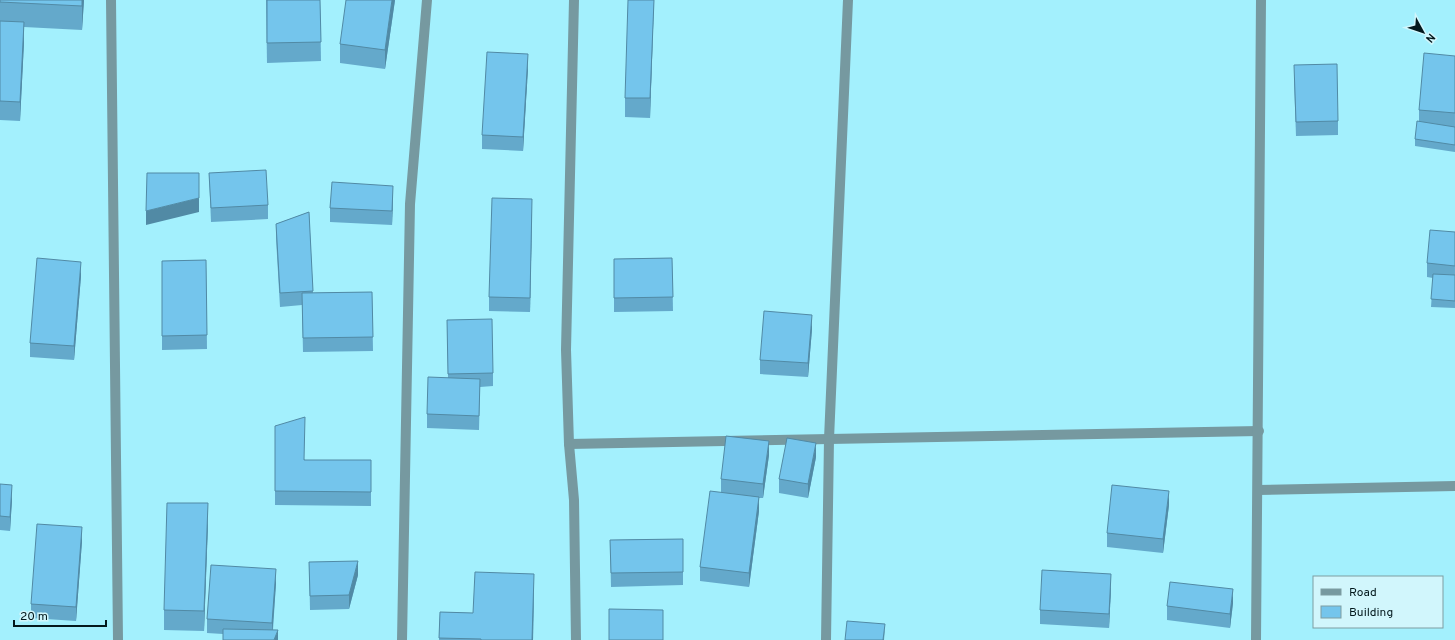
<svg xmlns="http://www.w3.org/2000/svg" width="1455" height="640" viewBox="0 0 1455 640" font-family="Overpass,sans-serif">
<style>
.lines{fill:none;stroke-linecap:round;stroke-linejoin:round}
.minor{stroke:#7699a0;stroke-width:10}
.wall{fill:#64a9cb}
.shaded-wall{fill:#518aa5}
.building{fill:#74c5ec;stroke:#518aa5}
</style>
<rect width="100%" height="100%" fill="#a3f0fd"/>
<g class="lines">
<!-- minor -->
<g class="minor">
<path d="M111,0l7,640"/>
<path d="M574,0l-8,350 3,94 5,56 2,140"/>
<path d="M569,444l690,-13"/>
<path d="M1258,490l197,-4"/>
<path d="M402,640l8,-436 17,-204"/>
<path d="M826,640l3,-201 19,-439"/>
<path d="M1256,640l5,-640"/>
</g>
</g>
<!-- wall -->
<g class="wall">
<path d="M0,0h84l-2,30 -58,-3v15l-4,79 -20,-1z"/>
<path d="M266,0h54l1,61 -54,2z"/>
<path d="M395,0l-10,69 -45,-6v-19z"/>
<path d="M654,0l-4,118 -25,-1v-19z"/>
<path d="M1455,56v96l-40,-6v-7l4,-18v-11z"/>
<path d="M528,68l-5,83 -41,-2v-14z"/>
<path d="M1294,79l44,42v14l-42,1z"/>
<path d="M209,173l59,32v14l-57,3z"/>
<path d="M393,200l-1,25 -62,-3v-14z"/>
<path d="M309,212l4,81 59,-1 1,59 -70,1 -1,-47 -22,2 -4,-69v-14z"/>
<path d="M532,213l-2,99 -41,-1v-14z"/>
<path d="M1455,232v76l-24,-1 2,-29 -6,-1v-14z"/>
<path d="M672,258l1,53 -59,1v-53z"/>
<path d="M206,260l1,89 -45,1v-89z"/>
<path d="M81,276l-7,84 -44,-3v-14z"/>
<path d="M447,320l46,53v13l-13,1 -1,43 -52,-2v-14l21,-36z"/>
<path d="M812,329l-4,48 -48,-3v-14z"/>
<path d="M275,426l30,34h66v46l-96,-1z"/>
<path d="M769,455l-6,43h-4v13l-10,76 -49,-6v-14l21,-74v-14z"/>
<path d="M816,457l-8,41 -29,-5v-14z"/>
<path d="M0,484l12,15 -2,32 -10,-1z"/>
<path d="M1169,505l-6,48 -56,-6v-14z"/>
<path d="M208,523l-4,108 -40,-1v-20z"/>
<path d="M683,539v46l-72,2 -1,-47z"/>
<path d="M82,541l-6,80 -45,-3v-14z"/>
<path d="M309,562l49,13 -9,34 -39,1z"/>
<path d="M276,583l-3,47 5,10 -55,-6 -16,-1v-14z"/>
<path d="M1111,588l-2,40 -69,-4v-14z"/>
<path d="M534,593l-1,47h-94l1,-28 33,1z"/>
<path d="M1233,603l-3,25 -63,-8v-14z"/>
</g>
<!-- shaded-wall -->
<g class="shaded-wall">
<path d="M82,0h2l-2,30z"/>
<path d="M392,0h3l-10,69v-19z"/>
<path d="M654,0l-4,118v-20z"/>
<path d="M24,22v20l-4,79v-19z"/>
<path d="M528,54v14l-5,83v-14z"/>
<path d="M393,186v14l-1,25v-14z"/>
<path d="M199,198v14l-53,13v-14z"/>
<path d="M532,199v14l-2,99v-14z"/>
<path d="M81,262v14l-7,84v-14z"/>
<path d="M812,315v14l-4,48v-14z"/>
<path d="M769,441v14l-6,43v-14z"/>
<path d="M816,443v14l-8,41v-14z"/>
<path d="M12,485v14l-2,32v-14z"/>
<path d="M1169,491v14l-6,48v-14z"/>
<path d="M759,497v14l-10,76v-14z"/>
<path d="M208,503v20l-4,108v-20z"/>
<path d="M82,527v14l-6,80v-14z"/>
<path d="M358,561v14l-9,34v-14z"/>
<path d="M276,569v14l-4,54v-14z"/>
<path d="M534,574l-1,66h-1z"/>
<path d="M1111,574v14l-2,40v-14z"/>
<path d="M1233,589v14l-3,25v-14z"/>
<path d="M885,624l-1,16h-1z"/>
<path d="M278,630v10h-4z"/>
</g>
<!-- building -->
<g class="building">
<path d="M0,0h82v6l-82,-4z"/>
<path d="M267,0h53l1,42 -54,1z"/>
<path d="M346,0h46l-7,50 -45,-6z"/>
<path d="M628,0h26l-4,98h-25z"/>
<path d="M0,21l24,1 -4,80 -20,-1z"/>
<path d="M487,52l41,2 -5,83 -41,-2z"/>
<path d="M1424,53l31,3v57l-36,-3z"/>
<path d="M1337,64l1,57 -42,1 -2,-57z"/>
<path d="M1417,121l38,6v18l-40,-6z"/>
<path d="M266,170l2,35 -57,3 -2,-35z"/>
<path d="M147,173h52v25l-53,13z"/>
<path d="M332,182l61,4 -1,25 -62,-3z"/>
<path d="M492,198l40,1 -2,99 -41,-1z"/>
<path d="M309,212l4,79 -33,2 -4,-69z"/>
<path d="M1430,230l25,2v34l-28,-3z"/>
<path d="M37,258l44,4 -7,84 -44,-3z"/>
<path d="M672,258l1,39 -59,1v-39z"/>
<path d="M206,260l1,75 -45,1v-75z"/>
<path d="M1433,274l22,1v26l-24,-2z"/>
<path d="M372,292l1,45 -70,1 -1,-45z"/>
<path d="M764,311l48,4 -4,48 -48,-3z"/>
<path d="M492,319l1,54 -45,1 -1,-54z"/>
<path d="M428,377l52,2 -1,37 -52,-2z"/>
<path d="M305,417l-1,43h67v32l-96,-1v-65z"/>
<path d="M726,436l43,5 -6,43 -42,-5z"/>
<path d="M787,438l29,5 -8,41 -29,-5z"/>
<path d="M0,484l12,1 -2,32 -10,-1z"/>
<path d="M1112,485l57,6 -6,48 -56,-6z"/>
<path d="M710,491l49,6 -10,76 -49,-6z"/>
<path d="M167,503h41l-4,108 -40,-1z"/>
<path d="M37,524l45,3 -6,80 -45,-3z"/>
<path d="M683,539v33l-72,1 -1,-33z"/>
<path d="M358,561l-9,34 -39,1 -1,-34z"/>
<path d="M211,565l65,4 -4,54 -65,-4z"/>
<path d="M1042,570l69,4 -2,40 -69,-4z"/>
<path d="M475,572l59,2 -2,66h-51v-1l-42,-1 1,-26 33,1z"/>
<path d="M1170,582l63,7 -3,25 -63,-8z"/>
<path d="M609,609l54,1v30h-54z"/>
<path d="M847,621l38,3 -2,16h-38z"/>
<path d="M223,629l55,1 -4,10h-51z"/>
</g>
<!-- legend -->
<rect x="1313" y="576" width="130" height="52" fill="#d1f6fc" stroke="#7f9da2"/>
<rect x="1321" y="589" width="20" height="6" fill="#7699a0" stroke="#7f9da2"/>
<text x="1349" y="596" font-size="12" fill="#03181c">Road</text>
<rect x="1321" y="606" width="20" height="12" fill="#74c5ec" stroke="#7f9da2"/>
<text x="1349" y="616" font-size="12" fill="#03181c">Building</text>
<!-- north arrow -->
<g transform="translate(1423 32) rotate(130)" stroke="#d1f6fc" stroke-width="3" paint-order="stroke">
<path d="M0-3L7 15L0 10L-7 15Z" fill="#03181c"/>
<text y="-6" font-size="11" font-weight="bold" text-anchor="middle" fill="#03181c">N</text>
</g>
<!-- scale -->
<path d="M14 620v6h92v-6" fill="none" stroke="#03181c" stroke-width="2"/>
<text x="20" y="620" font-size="12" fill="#03181c" stroke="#d1f6fc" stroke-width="3" paint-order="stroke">20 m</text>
</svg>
